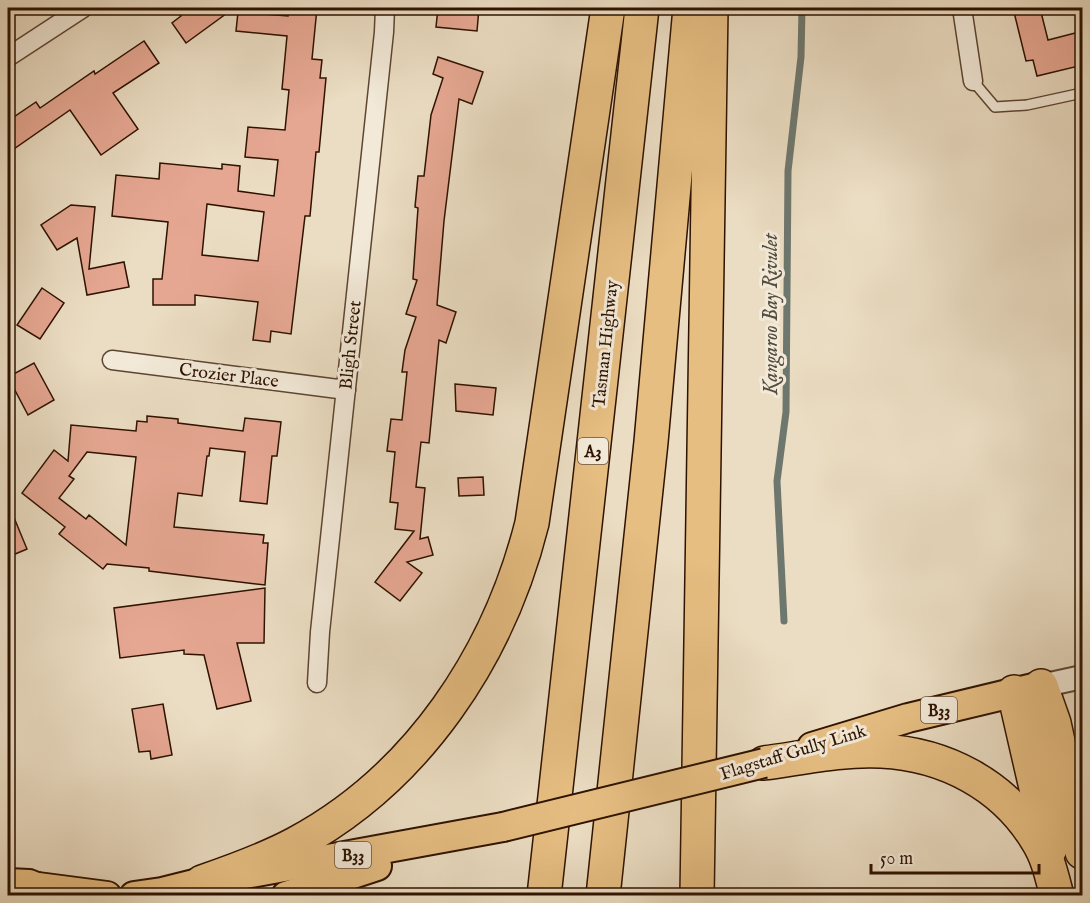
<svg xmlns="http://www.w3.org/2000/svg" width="1090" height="903" viewBox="0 0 1090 903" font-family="'IM FELL English',serif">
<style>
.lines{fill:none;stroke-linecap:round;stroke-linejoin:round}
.stream{stroke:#6e776e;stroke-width:7}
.building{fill:#e6a792;stroke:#2e1200;stroke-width:1.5;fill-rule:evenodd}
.service-casing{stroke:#5d4531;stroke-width:12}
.minor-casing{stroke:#5d4531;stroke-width:21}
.tertiary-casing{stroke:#5d4531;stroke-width:26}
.primary-casing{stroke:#2e1200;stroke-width:32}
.motorway-casing{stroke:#2e1200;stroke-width:36}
.service{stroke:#f2e9d8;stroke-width:9}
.minor{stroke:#f2e9d8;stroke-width:18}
.tertiary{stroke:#f2e9d8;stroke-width:22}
.primary{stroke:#e6be82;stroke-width:28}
.motorway{stroke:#e6be82;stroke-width:33}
.primary-bridge-casing{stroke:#2e1200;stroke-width:32;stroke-linecap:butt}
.primary-bridge{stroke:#e6be82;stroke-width:28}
.labels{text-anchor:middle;stroke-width:6;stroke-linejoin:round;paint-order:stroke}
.shield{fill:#f2e9d8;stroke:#695241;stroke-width:1.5}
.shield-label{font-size:16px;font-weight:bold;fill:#2e1200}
.street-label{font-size:18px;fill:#2e1200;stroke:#f2e9d8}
.water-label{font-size:20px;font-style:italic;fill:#534d40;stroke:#f2e9d8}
</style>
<rect width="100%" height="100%" fill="#ebddc3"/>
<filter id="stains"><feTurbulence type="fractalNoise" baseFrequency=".00333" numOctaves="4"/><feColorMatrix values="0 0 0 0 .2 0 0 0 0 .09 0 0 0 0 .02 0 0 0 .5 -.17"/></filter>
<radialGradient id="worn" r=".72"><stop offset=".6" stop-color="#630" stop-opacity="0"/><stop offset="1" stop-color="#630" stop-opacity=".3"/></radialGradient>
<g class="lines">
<!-- stream -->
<path class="stream" d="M784,621l-7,-140 9,-69 2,-241 13,-114 1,-49"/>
</g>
<!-- building -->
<g class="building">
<path d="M174,8h60l-48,35 -14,-20 9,-7z"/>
<path d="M289,8h28l-5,51 10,1 -2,18h6l-7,74h-3l-6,64h-5l-14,118 -20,-3 -1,11 -17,-2 5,-38 -63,-7v10h-42v-26h9l6,-57 -56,-6 4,-41 43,4 1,-16 62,6v-5l18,2 -2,25 36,5 4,-36 -33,-3 3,-30 37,3 4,-40 -7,-1 5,-53 -51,-5 2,-19 50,4zM207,204l57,8 -6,49 -56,-6z"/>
<path d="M438,8h41l-2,23 -41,-4z"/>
<path d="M1013,8h27l8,32 35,-9v34l-46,11 -4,-16 -7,1z"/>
<path d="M144,41l15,22 -46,30 25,36 -37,26 -31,-45 -62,43v-32l28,-19 4,6 54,-37 1,3z"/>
<path d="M438,57l45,15 -11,32 -13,-5 -15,122 -7,84 19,7 -10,31 -7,-3 -10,103 -8,-1 -5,45 9,1 -5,51 8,-2 5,18 -26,7 15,11 -22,28 -25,-19 39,-51 -19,-2 3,-26 -8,-1 5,-50 -8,-1 4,-32 11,1 5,-48h-5l3,-22 11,-33 -10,-3 11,-34 -4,-1 5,-71 -3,-1 3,-31h6l7,-61 12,-37 -10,-4z"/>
<path d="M71,205l24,2 -6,62 35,-7 5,25 -42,8 -10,-57 -20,12 -16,-25z"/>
<path d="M42,288l22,15 -24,36 -23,-14z"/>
<path d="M34,363l20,37 -26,15 -20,-38z"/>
<path d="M455,384l41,4 -3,27 -37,-4z"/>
<path d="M147,416l31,3v4l65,8 2,-13 36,4 -4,34h-5l-5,48 -27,-3 5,-49 -35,-4 -1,8h-2l-5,40 -24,-3 -4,34 90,8 -1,8h5l-3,42 -116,-14v-3l-42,-4 -4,5 -44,-35 6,-7 -43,-34 32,-43 14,11 3,-36 65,6 1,-10 10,1zM87,452l49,5 -10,88 -37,-30 -3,4 -27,-21 15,-19 -5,-3z"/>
<path d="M483,477l1,18 -25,1 -1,-18z"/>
<path d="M8,503l19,46 -19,8z"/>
<path d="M265,588l-1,55h-27l14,58 -34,8 -13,-54 -20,-1v-4l-64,8 -6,-50z"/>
<path d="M163,704l9,51 -21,4 -1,-8 -11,1 -7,-43z"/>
</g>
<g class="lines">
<defs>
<path id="service" d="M973,81l22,26 32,-2 55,-12"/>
<g id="minor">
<path d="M962,8l11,73"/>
<path d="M8,57l75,-49"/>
<path d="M112,360l234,30"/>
<path d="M317,683l3,-51 64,-600 1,-24"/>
</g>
<path id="tertiary" d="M1041,686l41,-9"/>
<g id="primary">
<path d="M812,747l96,-29 129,-31"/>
<path d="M8,883l21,1 25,10"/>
<path d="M38,887l69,9"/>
<path d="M134,896l28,-4 40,-10 301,-55"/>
<path d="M286,896l91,-30"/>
</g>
<g id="motorway">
<path d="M1041,686l13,37 28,129"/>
<path d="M1014,692l36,157"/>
<path d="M764,763c38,-5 78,-14 117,-12 64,3 123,34 156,89 11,17 15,37 20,56"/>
<path d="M202,882c32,-11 63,-22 93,-38 123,-66 204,-189 237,-321l76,-515"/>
<path d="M544,896l98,-888"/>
<path d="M603,896l48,-454 39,-434"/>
<path d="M697,896l14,-888"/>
</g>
</defs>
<!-- service casing -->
<use href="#service" class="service-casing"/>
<!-- minor casing -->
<use href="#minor" class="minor-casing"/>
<!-- tertiary casing -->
<use href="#tertiary" class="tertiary-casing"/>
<!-- primary casing -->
<use href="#primary" class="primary-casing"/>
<!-- motorway casing -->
<use href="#motorway" class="motorway-casing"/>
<!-- service -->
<use href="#service" class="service"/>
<!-- minor -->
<use href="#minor" class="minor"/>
<!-- tertiary -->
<use href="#tertiary" class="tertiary"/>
<!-- primary -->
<use href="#primary" class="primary"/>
<!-- motorway -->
<use href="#motorway" class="motorway"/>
<defs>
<path id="primary-bridge" d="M503,827l261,-64"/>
</defs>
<!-- primary-bridge casing -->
<use href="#primary-bridge" class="primary-bridge-casing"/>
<!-- primary-bridge -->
<use href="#primary-bridge" class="primary-bridge"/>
</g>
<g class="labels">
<!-- shield labels -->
<g class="shield">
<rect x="578" y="438" width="30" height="26" rx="4.5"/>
<rect x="921" y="697" width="36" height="26" rx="4.5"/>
<rect x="335" y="842" width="36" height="26" rx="4.5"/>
</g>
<g class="shield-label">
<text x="593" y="457">A3</text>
<text x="939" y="716">B33</text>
<text x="353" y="861">B33</text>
</g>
<!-- street labels -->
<g class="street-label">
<text transform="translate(605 344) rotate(-84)" y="6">Tasman Highway</text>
<text transform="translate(350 345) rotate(-84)" y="6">Bligh Street</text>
<text transform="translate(229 375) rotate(7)" y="6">Crozier Place</text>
<text transform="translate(793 752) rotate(-17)" y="6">Flagstaff Gully Link</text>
</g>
<!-- water labels -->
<g class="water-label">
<text transform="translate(770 314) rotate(-90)" y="7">Kangaroo Bay Rivulet</text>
</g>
</g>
<!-- margin -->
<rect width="1090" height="903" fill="none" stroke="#ebddc3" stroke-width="30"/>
<rect x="9" y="9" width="1072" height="885" fill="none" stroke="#2e1200" stroke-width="3"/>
<rect x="15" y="15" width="1060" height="873" fill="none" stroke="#2e1200" stroke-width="1.5"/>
<!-- scale -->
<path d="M871 864v9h168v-9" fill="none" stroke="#2e1200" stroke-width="3"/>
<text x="880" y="864" font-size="18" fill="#2e1200" stroke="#f2e9d8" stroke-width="4.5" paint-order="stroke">50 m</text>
<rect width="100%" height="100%" filter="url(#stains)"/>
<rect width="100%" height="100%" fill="url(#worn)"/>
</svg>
